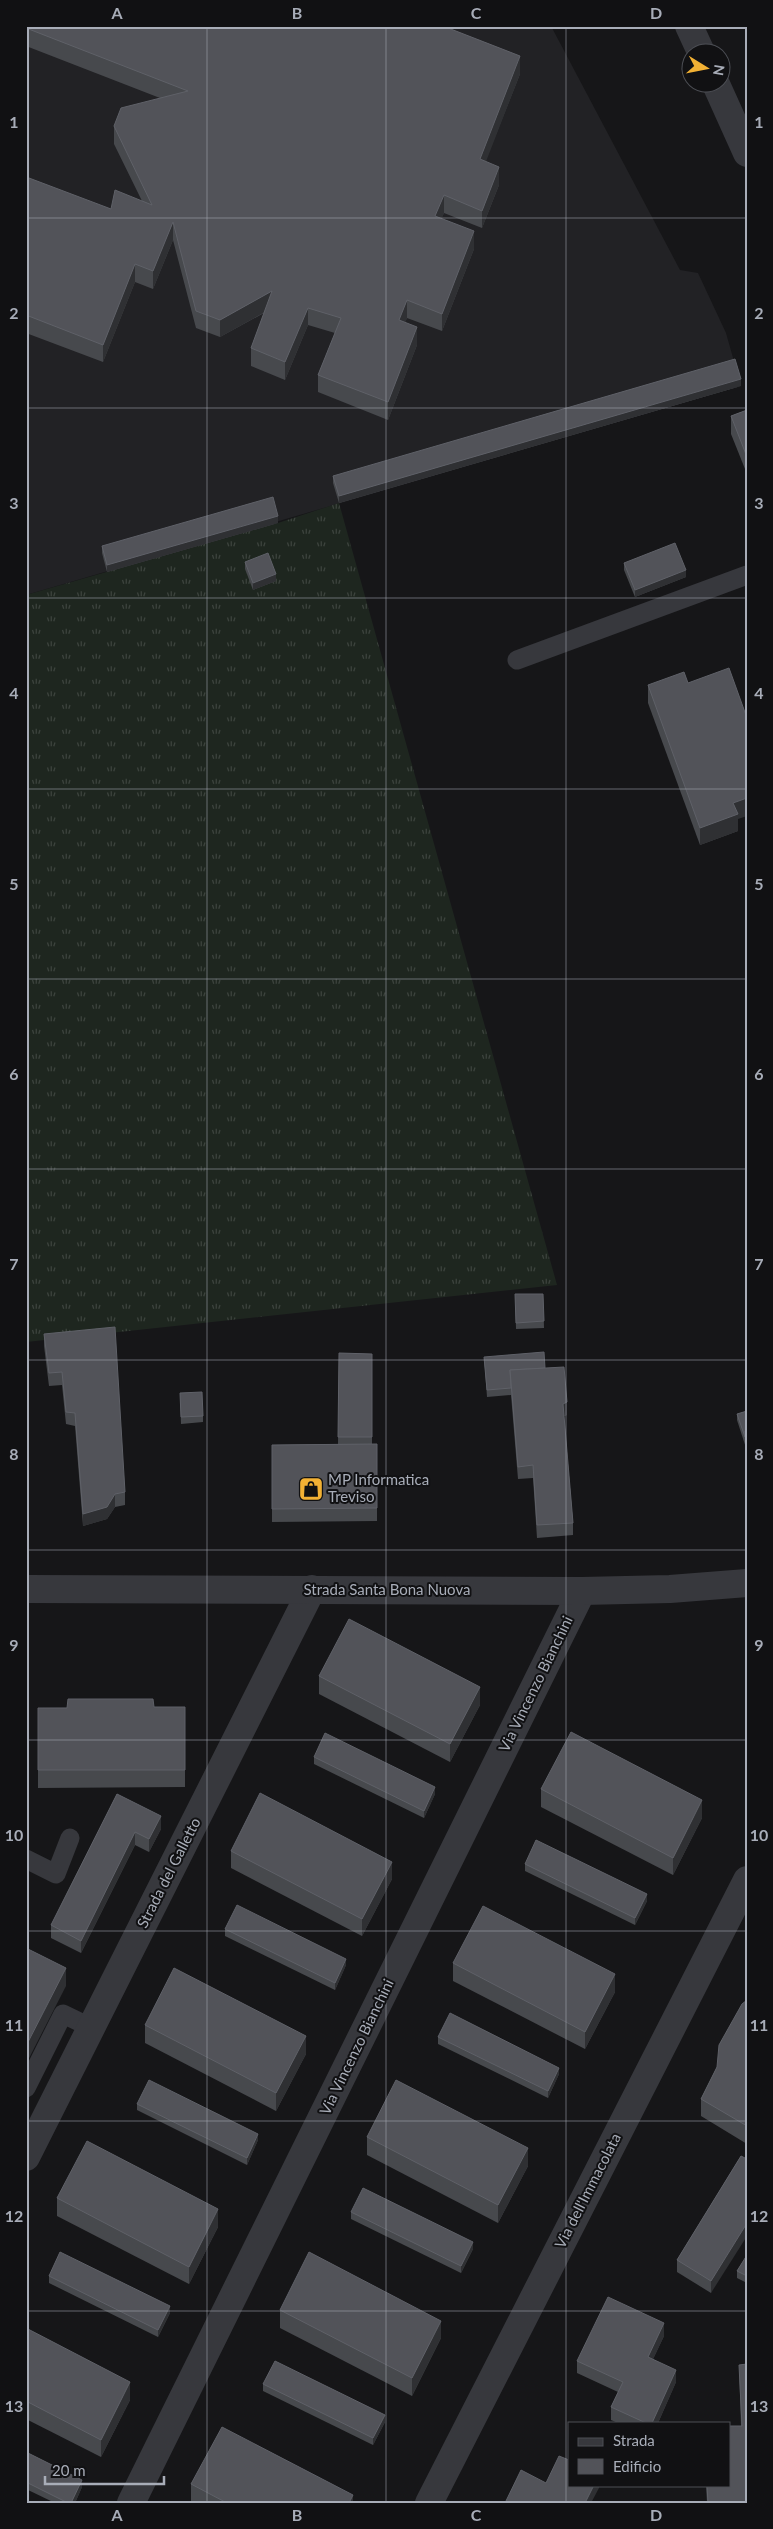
<svg xmlns="http://www.w3.org/2000/svg" width="773" height="2529" viewBox="0 0 773 2529" font-family="Lato,sans-serif">
<style>
.built{fill:#222225}
.grass{fill:url(#grass-tufts)}
.lines{fill:none;stroke-linecap:round;stroke-linejoin:round}
.service{stroke:#37383d;stroke-width:19}
.minor{stroke:#37383d;stroke-width:28}
.tertiary{stroke:#37383d;stroke-width:28}
.wall{fill:#47494d}
.shaded-wall{fill:#2f3033}
.building{fill:#525359;stroke:#5f6168}
.grid{fill:none;stroke:#a8adb8;stroke-width:1;stroke-opacity:0.55}
.labels{text-anchor:middle;stroke-width:4;stroke-linejoin:round;paint-order:stroke}
.poi-label{font-size:15px;fill:#a8adb8;stroke:#111113;text-anchor:start}
.street-label{font-size:15px;fill:#a8adb8;stroke:#111113}
.neatline{fill:none;stroke:#a8adb8;stroke-width:2}
.grid-label{font-size:16px;text-anchor:middle;font-weight:bold;fill:#a8adb8}
</style>
<defs>
<pattern id="grass-tufts" width="24" height="20" patternUnits="userSpaceOnUse" patternTransform="scale(1.25)"><rect width="24" height="20" fill="#1e261f"/><path d="M3 7l-1-3M5 7V3M7 7l1-3M15 17l-1-3M17 17v-4M19 17l1-3" fill="none" stroke="#3c433d"/></pattern>
</defs>
<rect width="100%" height="100%" fill="#161618"/>
<!-- built -->
<path class="built" d="M26,26h525l129,244 18,3 28,60 15,53 -715,209z"/>
<!-- grass -->
<path class="grass" d="M339,503l218,782 -531,57v-747l252,-72z"/>
<g class="lines">
<!-- service -->
<g class="service">
<path d="M517,660l230,-85"/>
<path d="M26,1859l30,15 14,-36"/>
<path d="M26,2088l37,-74 29,14"/>
</g>
<!-- minor -->
<g class="minor">
<path d="M689,26l12,26"/>
<path d="M715,82l32,71"/>
<path d="M26,2157l286,-568"/>
<path d="M131,2503l451,-912"/>
<path d="M429,2503l318,-623"/>
</g>
<!-- tertiary -->
<path class="tertiary" d="M26,1589l556,2 88,-2 77,-6"/>
</g>
<!-- wall -->
<g class="wall">
<path d="M26,26l494,48 -35,88 14,23 -17,43 -38,-15 -3,6 33,30 -32,82 -35,-13 -2,4 12,23 -29,75 -70,-28v-17l17,-42 -27,-8 -23,55 -34,-14v-18l13,-35 -44,24 -24,-9 -23,-88 -20,49 -18,-7 -32,80 -77,-29v-149l85,25 31,-8 -28,-57v-18l46,-28 -134,-52z"/>
<path d="M741,386l-402,117 -6,-20v-7z"/>
<path d="M747,410v64l-16,-40v-18z"/>
<path d="M278,523l-171,49 -5,-19v-7z"/>
<path d="M245,562l31,19 -23,9 -8,-21z"/>
<path d="M624,563l62,14 -51,20 -11,-27z"/>
<path d="M648,685l90,134v12l-38,14 -52,-142z"/>
<path d="M515,1294h28l1,34 -28,1z"/>
<path d="M44,1334l81,158v13l-10,2 -8,12 -24,7 -8,-100 -9,-2 -4,-39 -13,1 -5,-40z"/>
<path d="M339,1353l33,1v90h5v77l-105,1v-77l66,-1z"/>
<path d="M484,1357l61,11 22,47 -3,1 9,107v12l-36,3 -4,-60 -15,1 -7,-84 -24,2z"/>
<path d="M180,1393l23,23v6l-22,2z"/>
<path d="M747,1411v40l-10,-31v-6z"/>
<path d="M319,1676l161,29 -30,57 -131,-68z"/>
<path d="M185,1707v80l-147,1v-80z"/>
<path d="M314,1757l121,37 -11,24 -110,-54z"/>
<path d="M541,1789l161,29 -29,57 -132,-68z"/>
<path d="M117,1794l44,35 -12,23 -14,-7 -54,108 -30,-15v-13z"/>
<path d="M231,1851l161,28 -30,57 -131,-68z"/>
<path d="M525,1864l122,37 -12,24 -110,-54z"/>
<path d="M225,1929l121,36 -11,25 -110,-54z"/>
<path d="M453,1963l162,29 -30,57 -132,-68z"/>
<path d="M747,2000v144l-46,-28v-17l16,-32z"/>
<path d="M145,2025l161,29 -30,57 -131,-68z"/>
<path d="M438,2037l121,37 -11,24 -110,-54z"/>
<path d="M137,2104l121,36 -11,25 -110,-55z"/>
<path d="M367,2137l161,29 -30,57 -131,-68z"/>
<path d="M741,2156l-30,137 -34,-21v-12z"/>
<path d="M57,2198l161,29 -29,57 -132,-68z"/>
<path d="M351,2212l122,37 -12,24 -110,-54z"/>
<path d="M747,2255v28l-10,-5v-7z"/>
<path d="M49,2276l121,37 -12,24 -109,-54z"/>
<path d="M280,2310l161,28 -29,58 -132,-68z"/>
<path d="M26,2328l104,72 -29,57 -75,-38z"/>
<path d="M664,2336l-11,23 23,23 -18,41h-40l-7,-3v-13l7,-15 -41,-19v-12z"/>
<path d="M739,2365l8,138h-40l-1,-18h23l12,-59z"/>
<path d="M263,2384l122,38 -12,23 -110,-54z"/>
<path d="M26,2452l56,35 -7,16h-20l-29,-14z"/>
<path d="M191,2484l162,19h-160l-2,-1z"/>
</g>
<!-- shaded-wall -->
<g class="shaded-wall">
<path d="M520,56v18l-40,103v-18z"/>
<path d="M499,167v18l-17,43v-17z"/>
<path d="M444,195v18l-9,21v-18z"/>
<path d="M173,222v18l-20,49v-18z"/>
<path d="M474,231v18l-32,82v-17z"/>
<path d="M135,264v18l-32,80v-17z"/>
<path d="M272,291v17l-52,29v-17z"/>
<path d="M407,300v18l-8,19v-17z"/>
<path d="M308,308v17l-23,55v-18z"/>
<path d="M417,327v18l-29,75v-18z"/>
<path d="M741,379v7l-402,117v-7z"/>
<path d="M278,516v7l-171,49v-7z"/>
<path d="M686,570v7l-51,20v-7z"/>
<path d="M276,574v7l-23,9v-7z"/>
<path d="M747,798v18l-9,3v12l-38,14v-17l33,-25z"/>
<path d="M567,1402v13l-4,1v-12z"/>
<path d="M115,1494v13l-8,12 -24,7v-12z"/>
<path d="M480,1687v18l-30,57v-18z"/>
<path d="M435,1787v7l-11,24v-7z"/>
<path d="M702,1800v18l-29,57v-17z"/>
<path d="M161,1816v13l-12,23v-13z"/>
<path d="M135,1832v13l-54,108v-12z"/>
<path d="M392,1862v17l-30,57v-17z"/>
<path d="M647,1894v7l-12,24v-7z"/>
<path d="M346,1959v6l-11,25v-7z"/>
<path d="M66,1968v18l-40,78v-18z"/>
<path d="M615,1974v18l-30,57v-17z"/>
<path d="M306,2036v18l-30,57v-18z"/>
<path d="M559,2068v6l-11,24v-7z"/>
<path d="M258,2134v6l-11,25v-7z"/>
<path d="M528,2148v18l-30,57v-18z"/>
<path d="M218,2209v18l-29,57v-17z"/>
<path d="M747,2223v13l-36,57v-12z"/>
<path d="M473,2242v7l-12,24v-7z"/>
<path d="M170,2306v7l-12,24v-7z"/>
<path d="M441,2321v17l-29,58v-18z"/>
<path d="M664,2323v13l-16,34v-13z"/>
<path d="M676,2370v12l-18,41h-6z"/>
<path d="M130,2382v18l-29,57v-17z"/>
<path d="M385,2415v7l-12,23v-7z"/>
<path d="M82,2480v7l-7,16h-4z"/>
<path d="M594,2485h5v3l-8,15h-6z"/>
<path d="M353,2495v8h-4z"/>
</g>
<!-- building -->
<g class="building">
<path d="M26,26h417l77,30 -40,103 19,8 -17,44 -38,-16 -9,21 39,15 -32,83 -35,-14 -8,20 18,7 -29,75 -70,-27 23,-57 -33,-10 -23,54 -34,-14 21,-57 -52,29 -24,-9 -23,-89 -20,49 -18,-7 -32,81 -77,-30v-131l3,-6 82,31 4,-19 37,15 -38,-79 7,-18 67,-17 -162,-63z"/>
<path d="M735,359l6,20 -402,117 -6,-20z"/>
<path d="M747,410v47l-16,-41z"/>
<path d="M273,497l5,19 -171,49 -5,-19z"/>
<path d="M675,543l11,27 -51,20 -11,-27z"/>
<path d="M268,553l8,21 -23,9 -8,-21z"/>
<path d="M729,668l18,50v80l-14,5 5,11 -38,14 -52,-143 36,-13 4,11z"/>
<path d="M515,1294h28l1,27 -28,2z"/>
<path d="M115,1327l10,165 -10,2 -8,13 -24,7 -8,-101 -9,-1 -4,-40 -13,1 -5,-39z"/>
<path d="M544,1352l1,16 -35,2 1,18 -24,2 -3,-33z"/>
<path d="M339,1353l33,1v83h-34z"/>
<path d="M564,1367l3,35 -4,2 10,119 -36,2 -4,-60 -15,2 -8,-97z"/>
<path d="M202,1392l1,24 -22,1 -1,-24z"/>
<path d="M747,1411v19l-2,1v6l-8,-23z"/>
<path d="M747,1430v8l-2,-7z"/>
<path d="M377,1444v64l-105,1v-64z"/>
<path d="M349,1619l131,68 -30,57 -131,-68z"/>
<path d="M68,1699h85l1,8h31v63h-147v-62h29z"/>
<path d="M571,1732l131,68 -29,58 -132,-69z"/>
<path d="M325,1733l110,54 -11,24 -110,-54z"/>
<path d="M260,1793l132,69 -30,57 -131,-68z"/>
<path d="M117,1794l44,22 -12,23 -14,-7 -54,109 -30,-16z"/>
<path d="M536,1840l111,54 -12,24 -110,-54z"/>
<path d="M237,1905l109,54 -11,24 -110,-54z"/>
<path d="M483,1906l132,68 -30,58 -132,-69z"/>
<path d="M26,1948l40,20 -40,78z"/>
<path d="M174,1968l132,68 -30,57 -131,-68z"/>
<path d="M747,2000v126l-46,-27 16,-32 2,-22 23,-41z"/>
<path d="M450,2013l109,55 -11,23 -110,-54z"/>
<path d="M149,2080l109,54 -11,24 -110,-54z"/>
<path d="M396,2080l132,68 -30,57 -131,-68z"/>
<path d="M87,2141l131,68 -29,58 -132,-69z"/>
<path d="M741,2156l6,3v64l-36,58 -34,-21z"/>
<path d="M363,2188l110,54 -12,24 -110,-54z"/>
<path d="M60,2252l110,54 -12,24 -109,-54z"/>
<path d="M309,2252l132,69 -29,57 -132,-68z"/>
<path d="M747,2255v21l-10,-5z"/>
<path d="M608,2297l56,26 -16,34 28,13 -24,53h-6l-35,-16 12,-25 -46,-21z"/>
<path d="M26,2328l104,54 -29,58 -75,-39z"/>
<path d="M275,2361l110,54 -12,23 -110,-54z"/>
<path d="M747,2364v139h-39l-1,-18h22v-59h13l-3,-61z"/>
<path d="M222,2427l131,68 -4,8h-122l-36,-19z"/>
<path d="M26,2452l56,28 -11,23h-3l-42,-21z"/>
<path d="M559,2456l10,4v25h25l-9,18h-80l16,-33 25,13z"/>
</g>
<!-- grid -->
<path class="grid" d="M207,26v2477M386,26v2477M566,26v2477M26,218h721M26,408h721M26,598h721M26,789h721M26,979h721M26,1169h721M26,1360h721M26,1550h721M26,1740h721M26,1931h721M26,2121h721M26,2311h721"/>
<!-- icons -->
<defs>
<symbol id="shop-square" viewBox="-11 -11 22 22"><rect x="-9" y="-9" width="18" height="18" rx="4" fill="#f2b134" stroke="#111113"/><path d="M-5-2.5h2.3a2.7 3.5 0 0 1 5.4 0H5L5.5 6h-11ZM-1.5-2.5h3a1.5 2.3 0 0 0-3 0Z" fill="#111"/></symbol>
</defs>
<g fill-rule="evenodd">
<use href="#shop-square" x="297" y="1475" width="28" height="28"/>
</g>
<g class="labels">
<!-- poi labels -->
<g class="poi-label">
<text x="328" y="1485">MP Informatica<tspan x="328" dy="17">Treviso</tspan></text>
</g>
<!-- street labels -->
<g class="street-label">
<text x="387" y="1595">Strada Santa Bona Nuova</text>
<text transform="translate(536 1684) rotate(-64)" y="5">Via Vincenzo Bianchini</text>
<text transform="translate(169 1873) rotate(-63)" y="5">Strada del Galletto</text>
<text transform="translate(357 2047) rotate(-64)" y="5">Via Vincenzo Bianchini</text>
<text transform="translate(588 2191) rotate(-63)" y="5">Via dell'Immacolata</text>
</g>
</g>
<!-- border -->
<rect width="773" height="2529" fill="none" stroke="#111113" stroke-width="55"/>
<!-- legend -->
<rect x="568" y="2422" width="162" height="65" fill="#111113" stroke="#4d4f55"/>
<rect x="578" y="2438" width="25" height="8" fill="#37383d" stroke="#4d4f55"/>
<text x="613" y="2446" font-size="15" fill="#a8adb8">Strada</text>
<rect x="578" y="2459" width="25" height="15" fill="#525359" stroke="#4d4f55"/>
<text x="613" y="2472" font-size="15" fill="#a8adb8">Edificio</text>
<!-- north arrow -->
<g transform="translate(706 68) rotate(100)"><circle r="24" fill="#111113" stroke="#4d4f55"/>
<path d="M0-4L9 19L0 12L-9 19Z" fill="#f2b134"/>
<text y="-8" font-size="14" font-weight="bold" text-anchor="middle" fill="#a8adb8">N</text>
</g>
<!-- scale -->
<path d="M45 2476v8h119v-8" fill="none" stroke="#a8adb8" stroke-width="2.5"/>
<text x="52" y="2476" font-size="15" fill="#a8adb8" stroke="#111113" stroke-width="4" paint-order="stroke">20 m</text>
<rect x="28" y="28" width="718" height="2474" class="neatline"/>
<g class="grid-label">
<text x="117" y="19">A</text>
<text x="297" y="19">B</text>
<text x="476" y="19">C</text>
<text x="656" y="19">D</text>
<text x="14" y="128">1</text>
<text x="759" y="128">1</text>
<text x="14" y="319">2</text>
<text x="759" y="319">2</text>
<text x="14" y="509">3</text>
<text x="759" y="509">3</text>
<text x="14" y="699">4</text>
<text x="759" y="699">4</text>
<text x="14" y="890">5</text>
<text x="759" y="890">5</text>
<text x="14" y="1080">6</text>
<text x="759" y="1080">6</text>
<text x="14" y="1270">7</text>
<text x="759" y="1270">7</text>
<text x="14" y="1460">8</text>
<text x="759" y="1460">8</text>
<text x="14" y="1651">9</text>
<text x="759" y="1651">9</text>
<text x="14" y="1841">10</text>
<text x="759" y="1841">10</text>
<text x="14" y="2031">11</text>
<text x="759" y="2031">11</text>
<text x="14" y="2222">12</text>
<text x="759" y="2222">12</text>
<text x="14" y="2412">13</text>
<text x="759" y="2412">13</text>
<text x="117" y="2521">A</text>
<text x="297" y="2521">B</text>
<text x="476" y="2521">C</text>
<text x="656" y="2521">D</text>
</g>
</svg>
